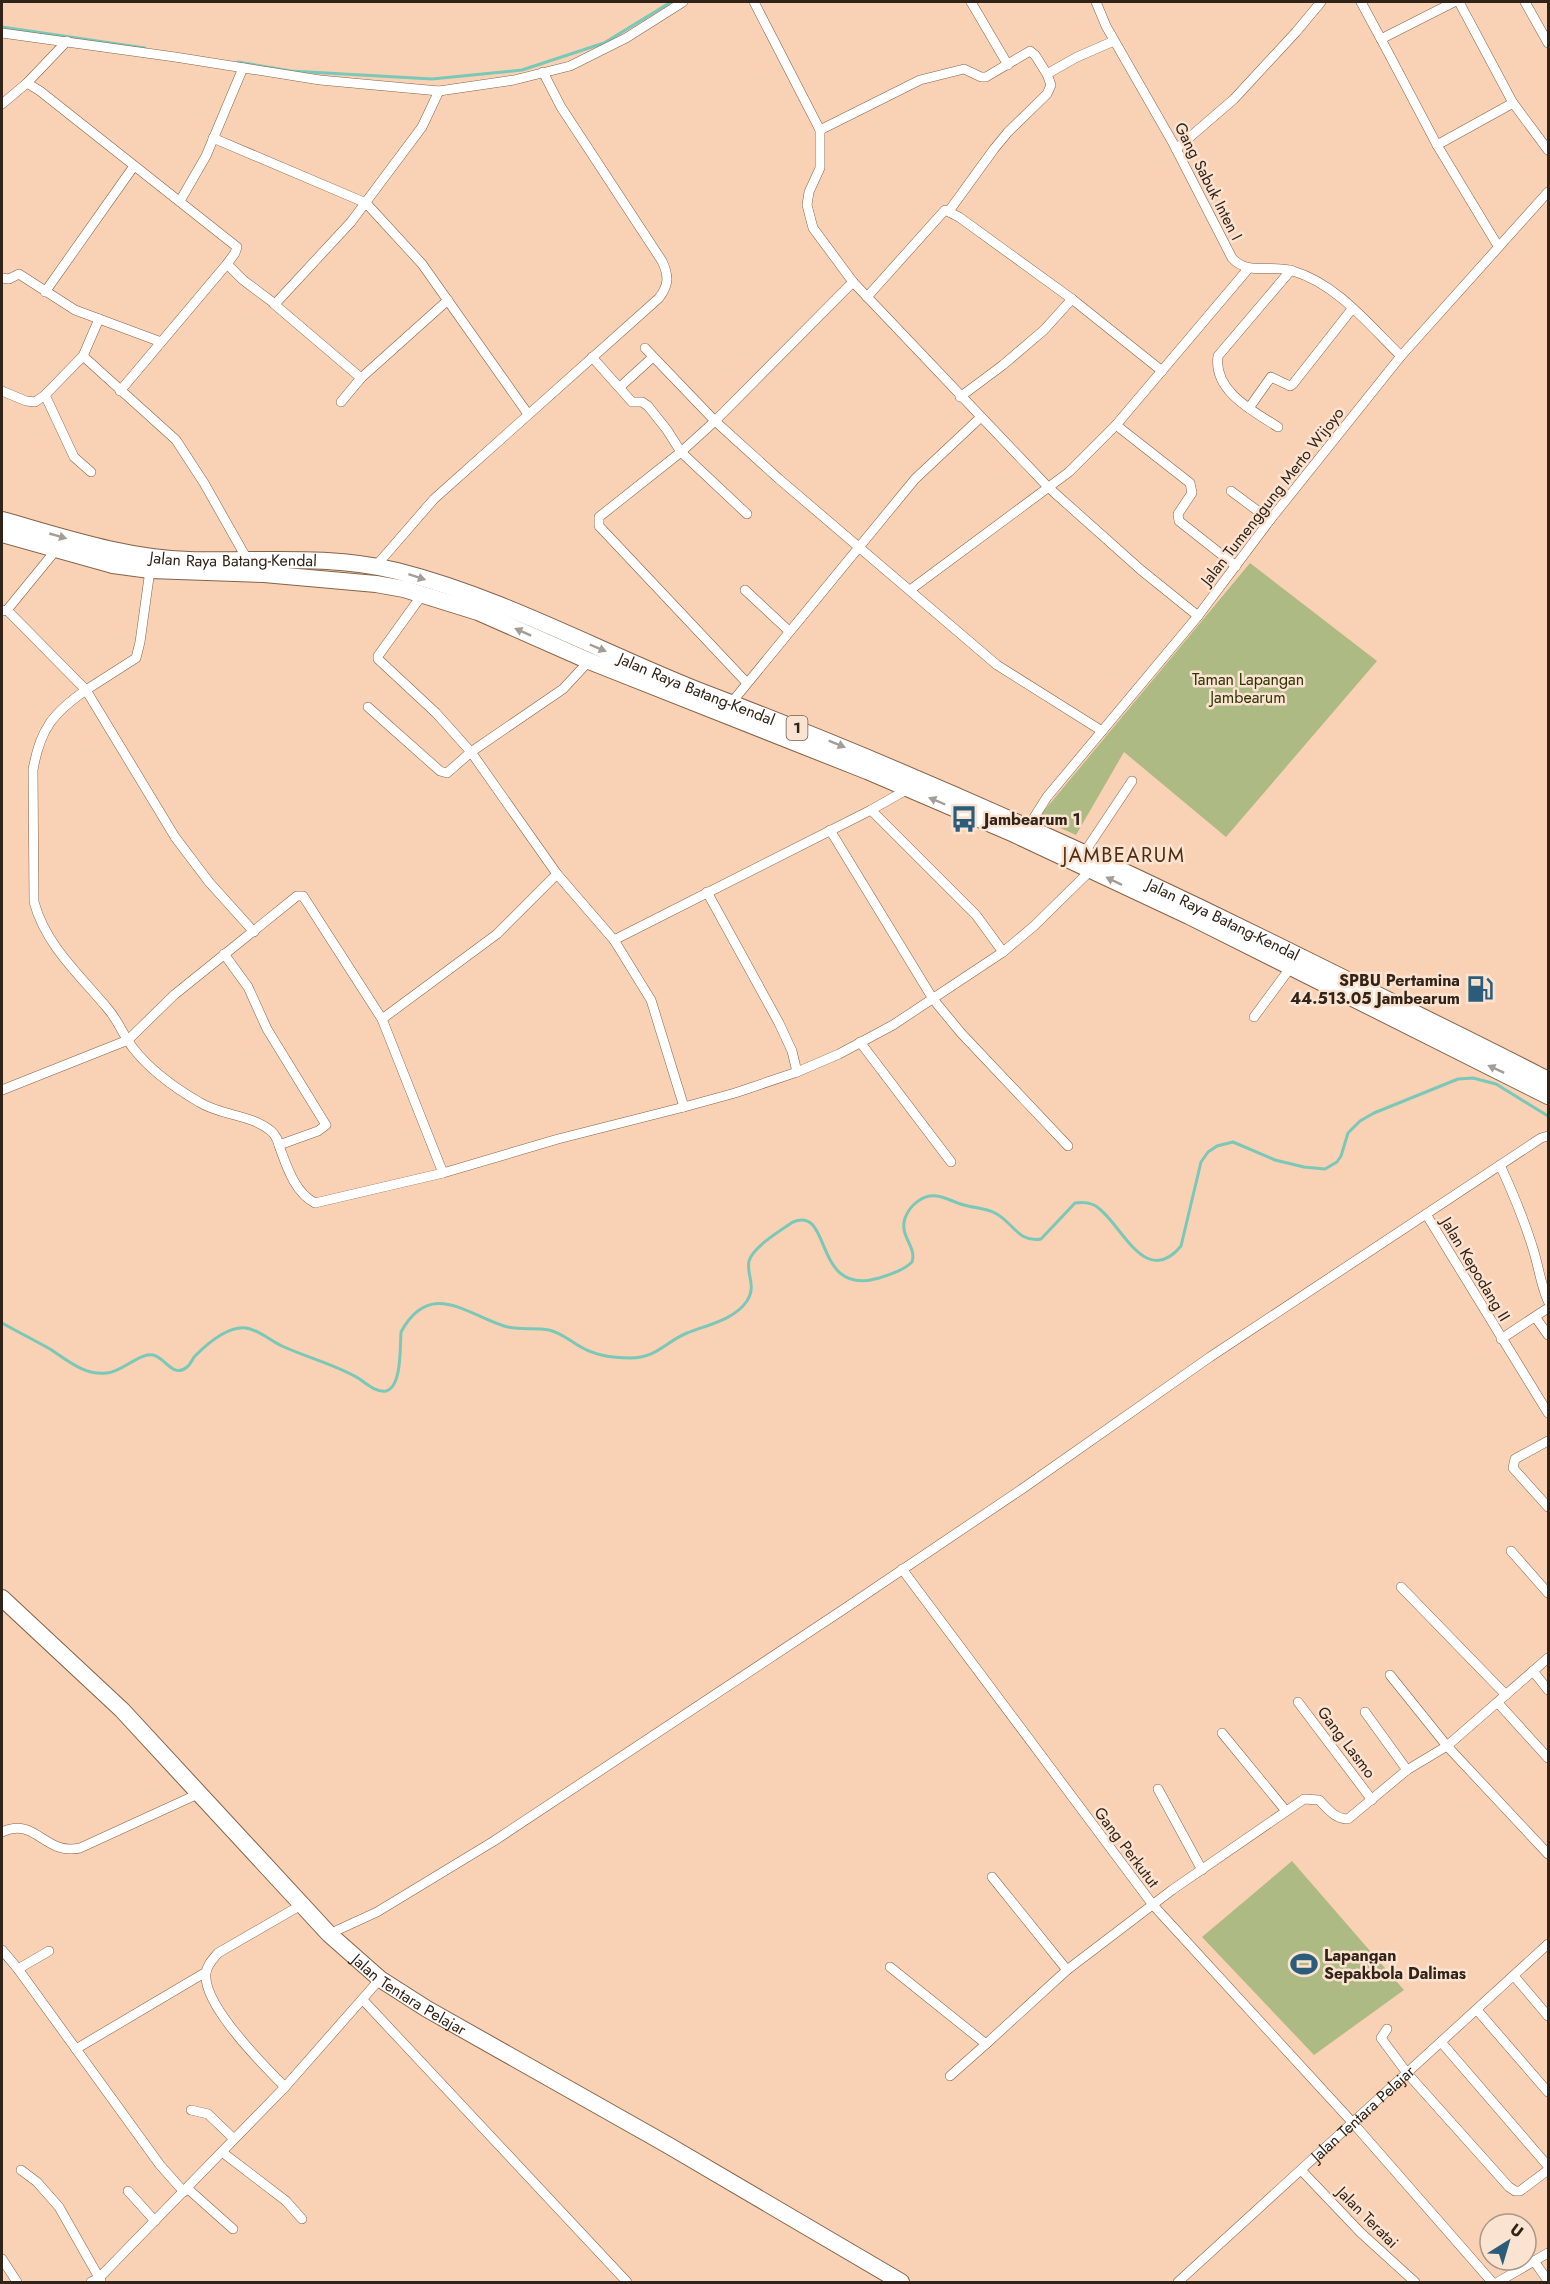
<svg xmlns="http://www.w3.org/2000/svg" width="1550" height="2284" viewBox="0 0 1550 2284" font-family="Jost,sans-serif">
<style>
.green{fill:#aeba83}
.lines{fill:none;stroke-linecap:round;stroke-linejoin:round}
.stream{stroke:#7ac8b7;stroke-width:3}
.street-casing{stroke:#856349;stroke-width:10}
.highway-casing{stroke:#856349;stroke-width:18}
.street{stroke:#fff;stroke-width:9}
.highway{stroke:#fff;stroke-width:16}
.oneway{fill:#a39c97}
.labels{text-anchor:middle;stroke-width:5;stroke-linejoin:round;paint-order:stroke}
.shield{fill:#fbe3d1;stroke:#6e5d50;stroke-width:1.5}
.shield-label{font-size:15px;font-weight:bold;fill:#322318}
.street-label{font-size:16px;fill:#322318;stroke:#fbe3d1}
.park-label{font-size:16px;fill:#2c3304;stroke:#fbe3d1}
.poi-label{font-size:16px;font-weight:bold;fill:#322318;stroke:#fbe3d1;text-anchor:start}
.quarter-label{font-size:20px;letter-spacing:1.5px;fill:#4d2e14;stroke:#fbe3d1}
</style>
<rect width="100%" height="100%" fill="#f9d2b5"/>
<!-- green -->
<g class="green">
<path d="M1250,563l127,98 -151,176 -102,-85 -48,83 -38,-17z"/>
<path d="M1292,1861l112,129 -90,65 -112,-118z"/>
</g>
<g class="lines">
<!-- stream -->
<g class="stream">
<path d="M2,27l143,21"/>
<path d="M238,62l53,9 141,8 90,-9 82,-27 67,-41"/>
<path d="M2,1323c16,9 32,17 48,26 17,11 35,27 57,24 17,-2 31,-20 46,-18 12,2 20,24 34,12 4,-3 5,-8 8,-11 12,-12 33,-30 51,-28 13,2 25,13 36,18 26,12 52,18 76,32 8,5 18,15 28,13 16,-4 14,-45 15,-59 29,-53 65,-18 103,-6 15,5 30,1 45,4 13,3 21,11 32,17 15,9 32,11 49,11 27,0 35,-16 57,-25 20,-8 47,-13 60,-32 10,-16 -1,-26 2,-40 4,-14 32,-31 44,-39 40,-17 19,76 86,56 12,-4 25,-8 33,-16 5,-16 -13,-25 -7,-44 5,-13 18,-24 32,-22 9,1 18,7 27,9 10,3 21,3 31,8 18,9 23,30 46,26l34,-36c7,-1 13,-1 19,2 26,14 50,86 87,41l20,-84 7,-10 9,-6 16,-4 42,18 29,7 21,2 12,-7 4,-6 7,-23 12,-12 14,-8 84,-34 15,-1 23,6 52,32"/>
</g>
<defs>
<g id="street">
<path d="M754,2l66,128v38l-11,24 -2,13 6,23 40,54 195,205 93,83 57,46"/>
<path d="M971,2l37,63"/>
<path d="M1096,2l10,24 67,117 59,115c16,18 39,6 61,13 44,13 76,54 108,85"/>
<path d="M1361,2l20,37 73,-37"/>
<path d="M1459,2l54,101 35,47"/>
<path d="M1525,2l23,41"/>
<path d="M2,33l173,24 145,23 119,11 75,-11 56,-14 56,-28 57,-36"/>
<path d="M1381,39l56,106 61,101"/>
<path d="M27,83l40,-42"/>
<path d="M2,104l25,-21 13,8 197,156 -2,6 -8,11 16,16 32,24 76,-82 71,-95 17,-36"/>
<path d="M820,130l100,-50 44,-11 17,8h5l44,-26 5,4 12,19 30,-17 37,-16"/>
<path d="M213,138l153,65 56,61 106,150"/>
<path d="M1437,145l76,-42"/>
<path d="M1176,149l58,-50 62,-67 25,-30"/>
<path d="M180,201l26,-45 37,-88"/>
<path d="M949,211l45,-62 14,-17 39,-38 4,-9 -4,-11"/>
<path d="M2,278l7,1 10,-5 56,36 86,32"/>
<path d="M45,292l89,-126"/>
<path d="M867,297l78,-87 14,7 113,82"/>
<path d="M274,304l87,74"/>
<path d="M645,348l70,73 64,58 218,186 105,66"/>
<path d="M83,356l93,84 28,43 43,76"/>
<path d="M592,357l40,45h10l6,4 19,24 14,22 66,62"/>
<path d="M620,387l33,-30"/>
<path d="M2,391l24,10 9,1 10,-7 38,-39 16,-37"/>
<path d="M120,391l107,-127"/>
<path d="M45,395l29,62 17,15"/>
<path d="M960,397l43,-32 41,-35 28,-31 90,72"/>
<path d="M341,402l20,-24 87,-78"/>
<path d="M1249,408l22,-31 19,9 3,-2 59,-75"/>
<path d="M1116,425l74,58 2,10 -14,21 1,7 57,45"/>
<path d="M1278,427c-25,-16 -65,-36 -60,-71l73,-86"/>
<path d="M1231,491l39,29"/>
<path d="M375,567l59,-68 225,-201c10,-13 10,-22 3,-37l-101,-154 -18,-35"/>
<path d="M150,570l-10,72 -4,16 -50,32 89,147 34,45 45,50"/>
<path d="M745,590l44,41"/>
<path d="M910,590l159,-118 47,-47 132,-156"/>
<path d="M422,595l-44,61v3l58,54 35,39 86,122 57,66 37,60 33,107"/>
<path d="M7,610l79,80c-33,23 -46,39 -53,80l1,132c12,44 46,73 74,107 11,13 15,26 25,39 17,22 42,40 66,54 22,14 52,12 72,29 7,6 7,12 10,20 7,19 15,42 34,52l128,-30 115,-34 126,-32 51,-14 62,-21 42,-18 54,-29 110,-73 31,-26 57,-56"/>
<path d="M2,611l5,-1 49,-60"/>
<path d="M747,683l-148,-157v-9l82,-65 34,-31 138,-139"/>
<path d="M732,702l183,-223 65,-61"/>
<path d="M368,707l72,64 7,2 24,-21 92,-63 26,-28"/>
<path d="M871,810l105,105 27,37"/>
<path d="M1028,827l19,-30 151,-181 72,-96 131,-164 147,-164"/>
<path d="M830,830l103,169 28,34 107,113"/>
<path d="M1084,853l48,-72"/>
<path d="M707,892l72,131 13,28 5,21"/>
<path d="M614,940l257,-130 37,-21"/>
<path d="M224,954l24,33 19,42 59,96 -8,6 -39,14"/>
<path d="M1254,1017l37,-50"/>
<path d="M382,1019l115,-85 60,-60"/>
<path d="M860,1042l91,120"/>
<path d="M2,1090l126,-50 46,-45 123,-99h6l79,123 61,154"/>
<path d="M1500,1165c13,28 25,57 34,87 5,17 7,33 14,49"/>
<path d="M1426,1214l122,199"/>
<path d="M1536,1318l12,17"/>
<path d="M1501,1339l47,-31"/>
<path d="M1548,1441l-33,18 -2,9 35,39"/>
<path d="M1511,1551l37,42"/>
<path d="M902,1569l251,336 200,218 139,159"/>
<path d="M1401,1587l105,108"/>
<path d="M1533,1671l15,19"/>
<path d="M1390,1675l57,71 101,108"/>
<path d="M1298,1702l74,98"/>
<path d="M1498,1703l50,55"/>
<path d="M1365,1712l42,58"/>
<path d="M1222,1733l64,78"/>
<path d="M1158,1789l44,81"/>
<path d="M2,1832c34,-16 42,24 78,16l118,-54"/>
<path d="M992,1877l75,93"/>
<path d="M329,1934l48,-22 117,-71 347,-230 181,-122 188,-132 331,-219 7,-2"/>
<path d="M2,1950l16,19 142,196 24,27"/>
<path d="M890,1967l96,77 81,-74 105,-80 132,-91 15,1c9,9 16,19 29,19l59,-49 40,-24 101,-88"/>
<path d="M18,1969l31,-18"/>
<path d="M1514,1976l34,40"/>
<path d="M363,2000l264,282"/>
<path d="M1477,2010l71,82"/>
<path d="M1387,2029l-6,9 26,35 102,114 6,4h5l28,-21"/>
<path d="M1441,2042l107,124"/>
<path d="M76,2049l130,-77"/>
<path d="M950,2076l36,-32"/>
<path d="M285,2087c-21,-21 -83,-83 -79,-114 1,-8 7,-14 12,-20l83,-48"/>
<path d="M191,2110l17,4 26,25"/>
<path d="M222,2152l64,49 16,18"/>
<path d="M21,2170l16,12 22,25 42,74"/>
<path d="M1301,2170l60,63 54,49"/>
<path d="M187,2188l46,41"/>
<path d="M128,2191l27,30"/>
<path d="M2,2259l15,23"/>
<path d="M1534,2261l14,20"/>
<path d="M91,2282l8,-4 186,-191 95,-108"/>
<path id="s1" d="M1178,2282l370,-338"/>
<path d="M1498,2282l50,-29"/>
</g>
<g id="highway">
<path id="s2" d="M2,520c61,17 122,38 187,40 68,2 141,-6 208,11 107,27 207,83 310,123 206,78 405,169 602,267 80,40 160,78 239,119"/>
<path d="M2,534l111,31 37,5 114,4 112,10 28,5 74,23 111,49 278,110 147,63 175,82 359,180"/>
<path id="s3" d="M2,1598l120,112 207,224 51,45 47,30 239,135 235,138"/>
</g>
</defs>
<!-- street casing -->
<use href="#street" class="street-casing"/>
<!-- highway casing -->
<use href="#highway" class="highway-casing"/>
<!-- street -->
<use href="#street" class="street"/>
<!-- highway -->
<use href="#highway" class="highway"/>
</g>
<!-- one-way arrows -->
<defs><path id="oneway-solid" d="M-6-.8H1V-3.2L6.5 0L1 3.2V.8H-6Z" transform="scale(1.5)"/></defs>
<g class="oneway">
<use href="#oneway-solid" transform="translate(58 536) rotate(16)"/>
<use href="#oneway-solid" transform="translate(417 577) rotate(18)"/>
<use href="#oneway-solid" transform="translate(523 632) rotate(-156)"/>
<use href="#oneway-solid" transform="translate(598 648) rotate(23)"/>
<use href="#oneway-solid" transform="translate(837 744) rotate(22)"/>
<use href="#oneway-solid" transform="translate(937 801) rotate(-157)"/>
<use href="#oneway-solid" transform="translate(1114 881) rotate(-154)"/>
<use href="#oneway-solid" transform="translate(1496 1069) rotate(-155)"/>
</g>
<!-- icons -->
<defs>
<symbol id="bus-bare" viewBox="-9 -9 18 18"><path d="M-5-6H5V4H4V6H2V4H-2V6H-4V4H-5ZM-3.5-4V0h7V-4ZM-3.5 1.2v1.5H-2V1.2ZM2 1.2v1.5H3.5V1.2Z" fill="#2b5c7a" stroke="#fbe3d1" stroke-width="2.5" paint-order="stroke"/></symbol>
<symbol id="fuel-bare" viewBox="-9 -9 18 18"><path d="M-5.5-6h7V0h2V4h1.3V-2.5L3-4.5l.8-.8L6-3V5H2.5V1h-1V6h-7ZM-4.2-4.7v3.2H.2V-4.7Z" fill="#2b5c7a" stroke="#fbe3d1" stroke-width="2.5" paint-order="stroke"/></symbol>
<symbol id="stadium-bare" viewBox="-9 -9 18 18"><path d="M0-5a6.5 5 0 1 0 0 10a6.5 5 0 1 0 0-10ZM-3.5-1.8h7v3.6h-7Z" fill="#2b5c7a" stroke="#fbe3d1" stroke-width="2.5" paint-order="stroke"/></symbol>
</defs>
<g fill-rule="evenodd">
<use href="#bus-bare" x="945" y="800" width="38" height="38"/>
<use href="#fuel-bare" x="1461" y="970" width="38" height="38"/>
<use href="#stadium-bare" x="1285" y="1945" width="38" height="38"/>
</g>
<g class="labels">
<!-- shield labels -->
<rect class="shield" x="786.5" y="716" width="21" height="24" rx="4.5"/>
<g class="shield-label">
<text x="797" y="733">1</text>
</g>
<!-- street labels -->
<g class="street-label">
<text transform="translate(1209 181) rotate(63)" y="6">Gang Sabuk Inten I</text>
<text transform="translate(1272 496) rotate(-52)" y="6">Jalan Tumenggung Merto Wijoyo</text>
<text dy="6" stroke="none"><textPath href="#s2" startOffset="236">Jalan Raya Batang-Kendal</textPath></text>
<text dy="6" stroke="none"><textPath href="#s2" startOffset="723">Jalan Raya Batang-Kendal</textPath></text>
<text dy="6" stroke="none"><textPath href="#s2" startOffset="1298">Jalan Raya Batang-Kendal</textPath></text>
<text transform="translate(1476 1269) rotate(59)" y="6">Jalan Kepodang II</text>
<text transform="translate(1347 1742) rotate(53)" y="6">Gang Lasmo</text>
<text transform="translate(1127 1847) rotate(53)" y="6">Gang Perkutut</text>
<text dy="6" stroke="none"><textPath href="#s3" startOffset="570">Jalan Tentara Pelajar</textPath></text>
<text dy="6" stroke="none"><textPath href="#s1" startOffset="250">Jalan Tentara Pelajar</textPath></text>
<text transform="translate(1368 2217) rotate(45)" y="6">Jalan Teratai</text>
</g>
<!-- park labels -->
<g class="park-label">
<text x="1248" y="685">Taman Lapangan<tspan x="1248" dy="18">Jambearum</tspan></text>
</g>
<!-- poi labels -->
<g class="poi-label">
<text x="984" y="825">Jambearum 1</text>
<text x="1460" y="986" text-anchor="end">SPBU Pertamina<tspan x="1460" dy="18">44.513.05 Jambearum</tspan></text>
<text x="1324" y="1961">Lapangan<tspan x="1324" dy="18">Sepakbola Dalimas</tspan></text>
</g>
<!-- quarter labels -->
<g class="quarter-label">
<text x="1124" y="862">JAMBEARUM</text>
</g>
</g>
<!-- border -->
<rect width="1550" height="2284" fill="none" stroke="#322318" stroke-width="6"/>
<!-- north arrow -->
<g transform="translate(1508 2242) rotate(37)"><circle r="28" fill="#fbe3d1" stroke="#ab9687" stroke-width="1.5"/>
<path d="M0-4.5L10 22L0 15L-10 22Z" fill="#2b5c7a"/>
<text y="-9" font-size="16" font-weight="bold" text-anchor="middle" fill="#322318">U</text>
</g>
</svg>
